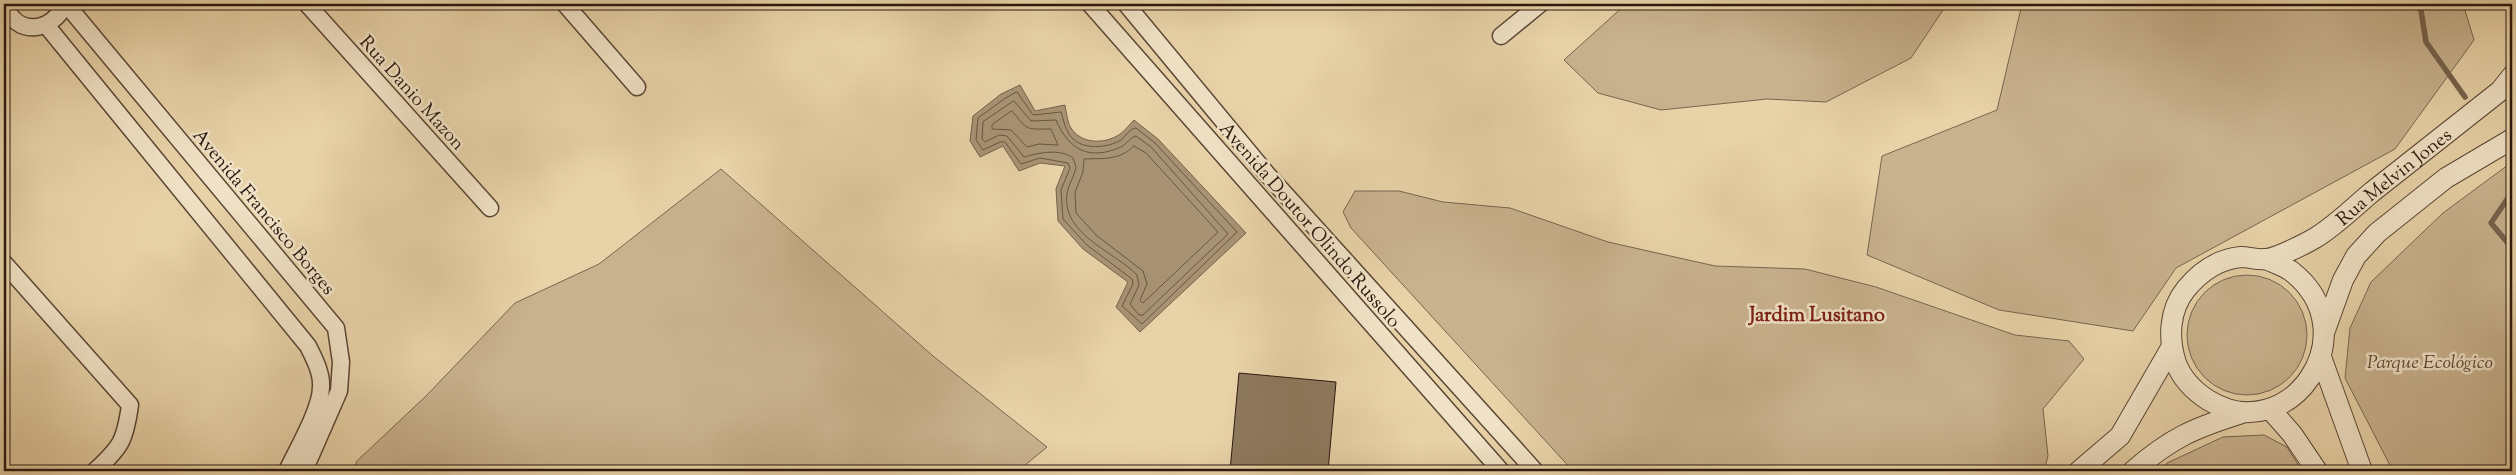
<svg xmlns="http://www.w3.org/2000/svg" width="2516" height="475" viewBox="0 0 2516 475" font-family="'Sorts Mill Goudy',serif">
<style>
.green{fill:#c8b28e;stroke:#79654e}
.water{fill:#a79374;stroke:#75624b}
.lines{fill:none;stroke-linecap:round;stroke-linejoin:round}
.shore{stroke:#685641;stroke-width:1}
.stream{stroke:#75624b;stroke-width:5.5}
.building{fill:#8d795e;stroke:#2a180e}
.minor-casing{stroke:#5a4634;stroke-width:19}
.tertiary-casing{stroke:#5a4634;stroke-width:22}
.minor{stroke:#f0e2c6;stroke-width:16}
.tertiary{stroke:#f0e2c6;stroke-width:20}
.labels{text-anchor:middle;stroke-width:5;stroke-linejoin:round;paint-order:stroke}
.street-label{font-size:19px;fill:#2a180e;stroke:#f0e2c6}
.park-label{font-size:19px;font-style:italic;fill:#594634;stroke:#f0e2c6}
.neighbourhood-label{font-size:20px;font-weight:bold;fill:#7a1f14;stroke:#f0e2c6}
</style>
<rect width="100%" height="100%" fill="#e8d2a8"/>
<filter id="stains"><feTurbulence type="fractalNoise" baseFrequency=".004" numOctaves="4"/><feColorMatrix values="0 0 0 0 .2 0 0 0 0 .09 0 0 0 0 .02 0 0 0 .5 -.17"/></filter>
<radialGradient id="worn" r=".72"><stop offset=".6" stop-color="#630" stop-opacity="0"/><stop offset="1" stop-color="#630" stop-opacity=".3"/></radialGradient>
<!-- green -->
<g class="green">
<path d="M1626,4h321l-36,54 -85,44 -59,-3 -106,11 -63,-17 -34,-33z"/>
<path d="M2022,4h441l11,36 -79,109 -219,119 -43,63 -134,-21 -132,-55 15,-99 115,-46z"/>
<path d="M2512,162v309h-119l-48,-93 5,-50 21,-46 72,-69z"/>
<path d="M721,169l212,187 114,91 -29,24h-665l4,-10 69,-65 89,-93 84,-39z"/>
<path d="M1355,191h44l44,11 67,6 98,34 107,24 90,3 71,18 139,48 54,6 15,18 -41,50 5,47 -4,15h-471l-222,-243 -8,-16z"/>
<circle cx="2247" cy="335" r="60"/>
<path d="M2264,435l23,12 15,24h-142l7,-8 56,-26z"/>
</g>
<!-- water -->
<path class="water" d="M1020,85l15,26 30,-6c1,6 2,13 4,19 8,19 32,21 48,12 6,-3 12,-11 17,-16l24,19 88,94 -106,99 -24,-25 12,-25 -45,-33 -25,-28 -2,-32 9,-23 -25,-3 -21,8 -16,-25 -23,11 -10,-16 3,-25 28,-22z"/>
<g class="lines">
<!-- shore -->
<g class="shore">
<path d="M1017,92l16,23 28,-3c3,9 4,18 11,26 11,12 36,10 49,2 5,-4 8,-11 15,-12l19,15 82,89 -95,92 -20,-18 11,-22 -1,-5 -45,-34 -24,-26 -2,-29 9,-22 -2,-5 -28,-5 -19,6 -16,-22h-5l-17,8 -7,-10 2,-22 26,-19z"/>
<path d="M1014,101l17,20 25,-1c13,30 33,41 65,27 6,-3 9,-10 15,-11l15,11 77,87 -85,81h-4l-9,-11 9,-19 -2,-10c-23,-24 -80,-42 -69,-86 2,-7 7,-14 8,-22l-3,-9c-13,-10 -35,-5 -49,-1l-17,-21 -8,-1 -14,7 -3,-3 1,-17z"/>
<path d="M1012,111c17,20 12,18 39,18l7,16 -19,-1 -12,3 -16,-17 -19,-1v-4z"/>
<path d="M1134,146l12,7 72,79 -75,71 -3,-3 7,-16 -4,-13 -47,-36 -20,-22 -1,-21 8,-20 1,-13c19,-1 35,2 50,-13z"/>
</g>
<!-- stream -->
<g class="stream">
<path d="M2420,4l6,38 39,55"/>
<path d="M2509,154l3,9"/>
<path d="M2512,192l-21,31 21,25"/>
</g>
</g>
<!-- building -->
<path class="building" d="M1239,373l97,9 -8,89h-98z"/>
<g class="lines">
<defs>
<g id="minor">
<path d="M5,4c10,33 47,29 60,0"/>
<path d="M66,4l270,324 5,34 -2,29 -35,80"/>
<path d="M307,4l183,204"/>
<path d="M565,4l72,83"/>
<path d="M1090,4l411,467"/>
<path d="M1126,4l141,170 268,297"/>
<path d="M46,25l262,321c6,12 14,27 13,41 0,22 -24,63 -34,84"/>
<path d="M1501,36l39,-32"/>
<path d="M4,263l126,142c-5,36 -9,42 -35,66"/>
</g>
<g id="tertiary">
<path id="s1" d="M2266,259c8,4 18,7 25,12 80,62 -2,179 -83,129 -14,-9 -26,-21 -32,-37 -8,-25 -7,-53 10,-74 14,-17 33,-30 55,-32 8,0 16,3 24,2 10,0 40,-15 50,-21 20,-12 39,-31 57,-46 43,-34 86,-68 128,-101l12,-15"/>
<path d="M2325,330l18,-50 13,-24 21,-23 69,-55 66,-39"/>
<path d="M2321,357l41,114"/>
<path d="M2270,409l22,25 25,37"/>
<path d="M2079,471l41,-35 51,-88"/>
<path d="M2133,471c38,-33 61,-43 109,-58"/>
</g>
</defs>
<!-- minor casing -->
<use href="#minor" class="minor-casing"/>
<!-- tertiary casing -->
<use href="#tertiary" class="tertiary-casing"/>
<!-- minor -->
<use href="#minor" class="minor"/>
<!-- tertiary -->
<use href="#tertiary" class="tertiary"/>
</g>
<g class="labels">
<!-- street labels -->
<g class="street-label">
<text transform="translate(413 92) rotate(48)" y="7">Rua Danio Mazon</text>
<text dy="7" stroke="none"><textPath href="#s1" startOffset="635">Rua Melvin Jones</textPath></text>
<text transform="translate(265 211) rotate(50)" y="7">Avenida Francisco Borges</text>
<text transform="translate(1311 224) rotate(49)" y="7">Avenida Doutor Olindo Russolo</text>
</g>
<!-- park labels -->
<g class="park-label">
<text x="2430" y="368">Parque Ecológico</text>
</g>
<!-- neighbourhood labels -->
<g class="neighbourhood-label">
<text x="1817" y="321">Jardim Lusitano</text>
</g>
</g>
<!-- margin -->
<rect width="2516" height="475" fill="none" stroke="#e8d2a8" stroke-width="20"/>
<rect x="5" y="5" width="2506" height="465" fill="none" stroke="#2a180e" stroke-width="2.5"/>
<rect x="10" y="10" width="2496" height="455" fill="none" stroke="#2a180e"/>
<rect width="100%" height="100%" filter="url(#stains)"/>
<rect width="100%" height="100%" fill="url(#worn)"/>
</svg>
